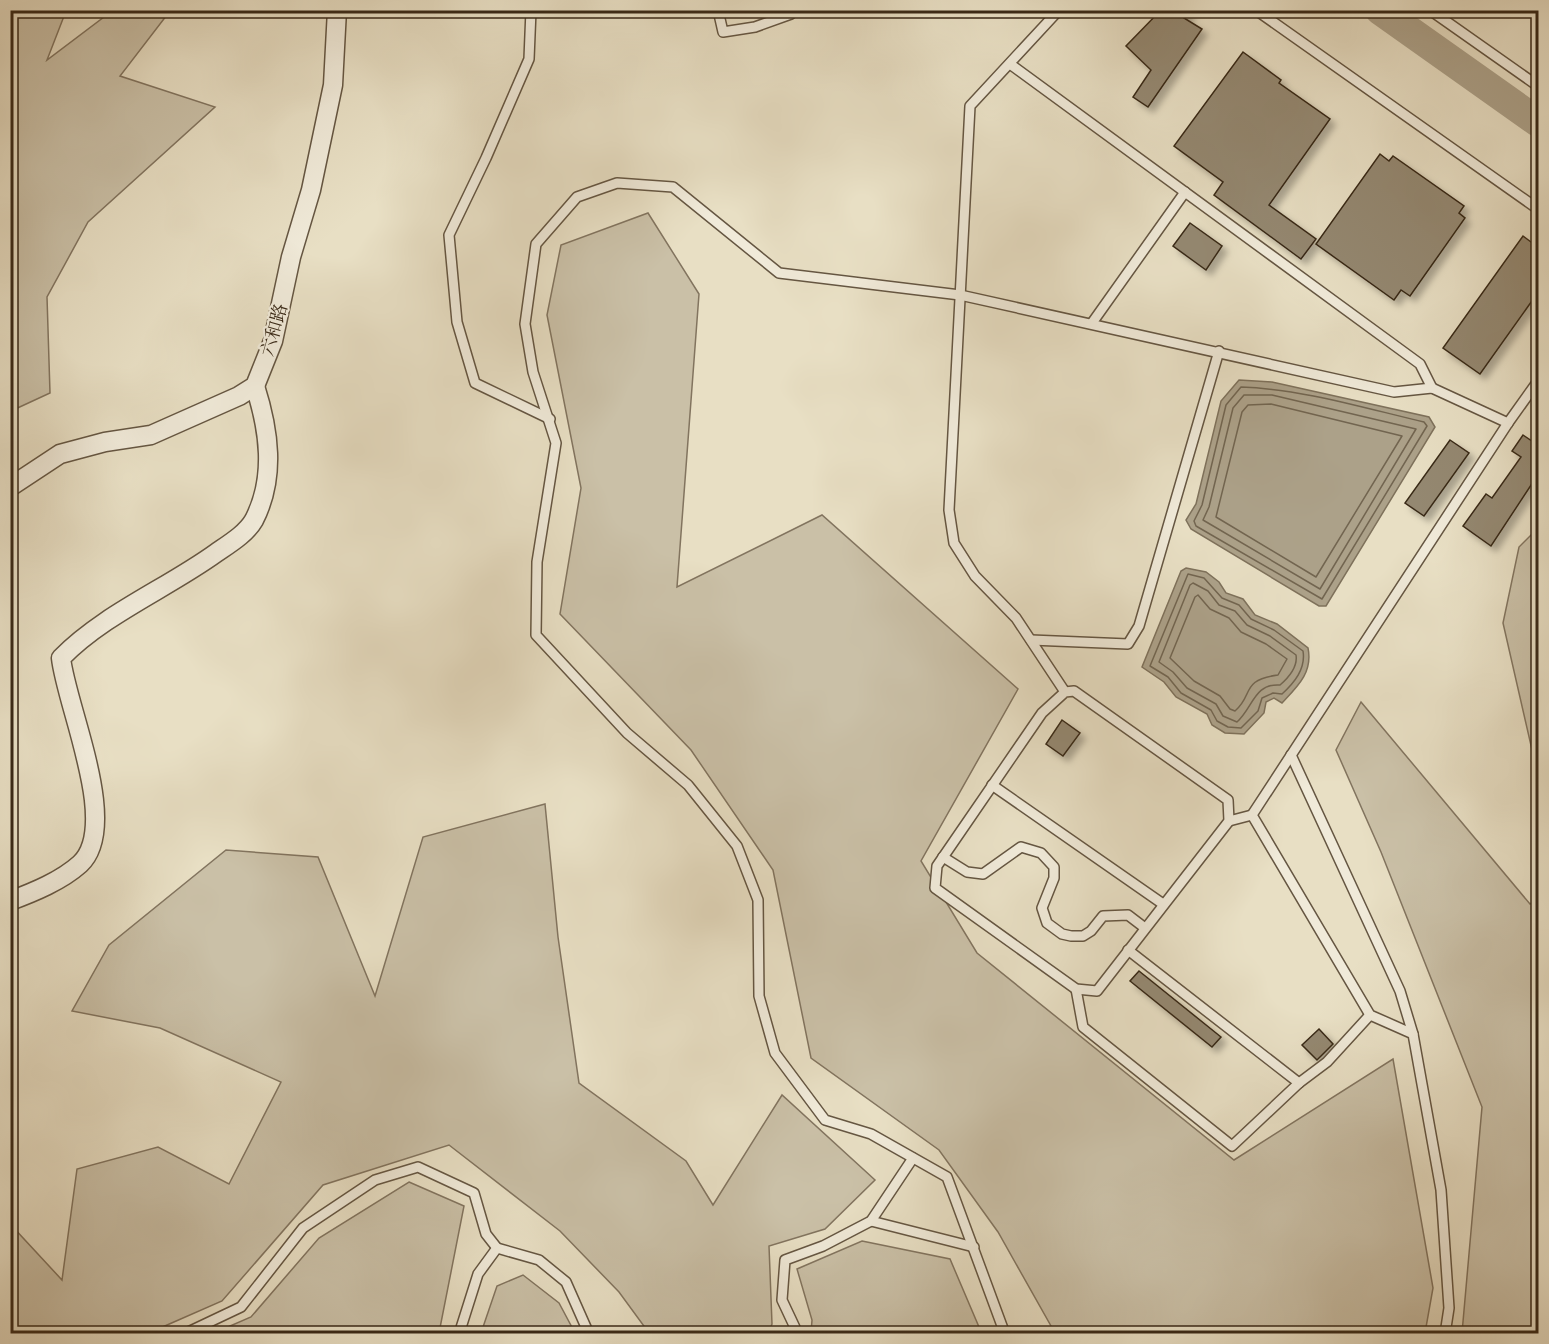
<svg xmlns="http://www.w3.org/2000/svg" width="1549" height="1344" viewBox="0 0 1549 1344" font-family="'Libre Caslon Text','Noto Serif TC',serif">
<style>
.green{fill:#cac0a7;stroke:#82745f;stroke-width:1.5}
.water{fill:#aca189;stroke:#7e715b;stroke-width:1.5}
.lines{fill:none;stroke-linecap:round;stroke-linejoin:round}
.shore{stroke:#726550;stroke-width:1.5}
.river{stroke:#aca189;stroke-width:30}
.building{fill:#948871;stroke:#392917;stroke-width:1.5;filter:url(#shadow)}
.lane-casing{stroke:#655642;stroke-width:12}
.street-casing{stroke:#655642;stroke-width:21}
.lane{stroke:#f0ead9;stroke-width:9}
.street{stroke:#f0ead9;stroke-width:18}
.labels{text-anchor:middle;stroke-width:4.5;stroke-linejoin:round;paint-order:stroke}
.street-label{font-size:18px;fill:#392917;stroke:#f0ead9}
</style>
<defs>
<filter id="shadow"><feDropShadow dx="5.5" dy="5.5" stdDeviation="3" flood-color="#0004"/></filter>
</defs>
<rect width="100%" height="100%" fill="#e8dfc4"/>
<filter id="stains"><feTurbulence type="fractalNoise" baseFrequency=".00333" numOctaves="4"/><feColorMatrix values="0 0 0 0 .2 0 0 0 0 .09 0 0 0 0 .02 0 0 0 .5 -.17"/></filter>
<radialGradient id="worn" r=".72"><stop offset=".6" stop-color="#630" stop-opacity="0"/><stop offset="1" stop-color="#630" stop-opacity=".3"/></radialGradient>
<!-- green -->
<g class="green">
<path d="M10,11h56l-19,49 65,-49h58l-50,65 95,31 -127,115 -41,75 3,96 -39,18z"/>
<path d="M648,213l51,81 -22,293 145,-72 196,174 -97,172 56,92 257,207 159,-101 40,229 -8,45h-370l-57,-101 -59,-82 -128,-92 -38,-188 -82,-120 -131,-136 21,-126 -34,-173 14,-70z"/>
<path d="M1538,528v248l-35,-153 16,-76z"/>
<path d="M1361,702l169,202 8,-5v434h-76l20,-226 -101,-255 -45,-102z"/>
<path d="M545,804l13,133 21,146 107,78 27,44 69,-110 93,85 -50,49 -56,17 3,78 -4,9h-119l-30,-41 -59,-61 -111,-86 -126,40 -101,116 -64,28 -4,4h-143v-108l51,55 15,-111 81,-22 71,37 52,-102 -121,-54 -88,-17 37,-66 117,-95 92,7 57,139 48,-159z"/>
<path d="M409,1182l55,24 -25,127h-225l37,-16 68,-79z"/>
<path d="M862,1241l88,18 29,68 -9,7 -159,-1 1,-13 -15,-51z"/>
<path d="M523,1275l36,28 16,30h-94l16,-47z"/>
</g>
<!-- water -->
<g class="water">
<path d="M1239,380l33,2 157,35 6,10 -109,179h-7l-128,-77 -5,-9 10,-16 25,-103z"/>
<path d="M1186,568l20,4 13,10 7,11 17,6 12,16 22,9 31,24c5,24 -10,38 -26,55l-8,-5 -8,4 -2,11 -20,21 -19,-1 -13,-8 -5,-11 -31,-17 -12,-15 -22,-15 39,-96z"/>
</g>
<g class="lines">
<!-- shore -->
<g class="shore">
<path d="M1241,387c61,2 123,21 183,35l3,4 -105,173 -126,-73 -2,-5 8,-16 24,-100z"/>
<path d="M1244,395h28l144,34 -96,160 -117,-69 6,-13 24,-99z"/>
<path d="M1271,404l131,32 -86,141 -100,-60 26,-105 6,-7z"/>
<path d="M1188,574l16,4 18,20 17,7 12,14 23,11 29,21c3,18 -9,32 -21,43l-9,-1 -11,5 -4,13 -17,17 -13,-1 -11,-6 -6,-11 -30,-17 -13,-16 -18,-11z"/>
<path d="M1193,583l15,8 11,14 16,6 12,14 23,11 26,19c2,12 -8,23 -16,30 -26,-2 -27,23 -43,37l-14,-6 -7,-12 -29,-16 -14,-16 -14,-10 31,-77z"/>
<path d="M1198,595l12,14 19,9 12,14 25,12 21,15 -9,16c-38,5 -24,20 -43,36l-5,-2 -10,-13 -26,-15 -24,-23 25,-61z"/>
</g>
<!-- river -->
<path class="river" d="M1380,10l158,112"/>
</g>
<!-- building -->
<g class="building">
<path d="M1161,10h30l-7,8 18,11 -54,78 -15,-10 18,-27 -25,-24z"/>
<path d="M1243,52l38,28 -2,3 51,36 -61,86 47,34 -15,20 -87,-64 9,-13 -49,-36z"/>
<path d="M1380,154l9,7 4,-5 71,50 -5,7 6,5 -55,78 -9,-6 -7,10 -78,-56z"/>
<path d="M1190,223l32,23 -16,24 -33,-24z"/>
<path d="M1523,236l16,12v43l-59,83 -37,-26z"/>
<path d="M1523,435l16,11v27l-48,73 -28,-20 23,-32 6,4 29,-41 -9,-6z"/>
<path d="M1450,440l19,13 -45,63 -19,-13z"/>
<path d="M1062,720l18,13 -17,23 -17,-12z"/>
<path d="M1139,971l82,66 -9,10 -82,-66z"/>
<path d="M1319,1029l14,15 -16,16 -15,-15z"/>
</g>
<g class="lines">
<defs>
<g id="lane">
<path d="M531,10l-2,49 -43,99 -37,77 8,87 18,61 75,36"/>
<path d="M718,10l5,22 32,-5 36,-13 3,-4"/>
<path d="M1059,10l-89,96 -21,404 5,33 21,33 41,42 49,74 -23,21 -105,153 -2,22 141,101 21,2 132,-170 -1,-21 -154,-109 -9,1"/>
<path d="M1256,10l282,199"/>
<path d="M1430,10l108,76"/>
<path d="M1010,64l410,300 12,24"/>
<path d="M1092,323l93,-131"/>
<path d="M1031,640l97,4 11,-18 80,-275"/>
<path d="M1291,755l109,236 13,43"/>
<path d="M992,785l171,119"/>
<path d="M1229,821l23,-6"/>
<path d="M943,857l24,15 16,2 38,-27 20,6 13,14v11l-12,30 5,15 15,11 9,2h12l8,-5 12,-15 25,-1 17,13"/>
<path d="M1128,950l171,133"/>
<path d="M1076,989l7,38 149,119 67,-63 28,-21 43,-47"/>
<path d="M871,1221l103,26"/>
<path d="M184,1334l57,-27 62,-79 72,-48 43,-13 56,26 12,41 11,14"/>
<path d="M459,1334l19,-60 19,-26 42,12 27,22 23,52"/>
<path d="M798,1334l-16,-34 3,-40 38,-14 48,-25 42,-63"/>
<path d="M1005,1334l-58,-157 -76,-43 -46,-14 -50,-67 -16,-57 -1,-96 -21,-54 -49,-61 -61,-52 -91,-98 1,-73 19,-119 -23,-71 -8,-48 11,-80 41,-47 40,-14 56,4 106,86 181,22 434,97 38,-4 76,35"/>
<path d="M1445,1334l4,-26 -8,-118 -28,-156 -43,-19 -118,-200 256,-392 30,-42"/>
</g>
<g id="street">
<path d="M10,487l50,-33 45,-12 46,-7 88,-39 16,-10 18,-45 18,-84 20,-67 22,-105 4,-75"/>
<path d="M10,901c24,-9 51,-20 70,-37 41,-38 -14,-158 -19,-206 43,-44 105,-69 155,-105 13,-9 30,-19 38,-33 22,-43 15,-90 1,-134"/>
</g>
</defs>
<!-- lane casing -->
<use href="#lane" class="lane-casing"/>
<!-- street casing -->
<use href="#street" class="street-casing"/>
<!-- lane -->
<use href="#lane" class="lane"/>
<!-- street -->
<use href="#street" class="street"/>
</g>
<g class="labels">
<!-- street labels -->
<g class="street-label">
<text transform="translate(274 330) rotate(-74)" y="6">六和路</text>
</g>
</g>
<!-- margin -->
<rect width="1549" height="1344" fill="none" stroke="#e8dfc4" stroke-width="36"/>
<rect x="12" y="12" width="1525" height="1320" fill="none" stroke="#392917" stroke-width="3"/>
<rect x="18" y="18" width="1513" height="1308" fill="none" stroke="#392917" stroke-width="1.5"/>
<rect width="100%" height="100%" filter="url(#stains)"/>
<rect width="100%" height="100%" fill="url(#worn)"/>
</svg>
